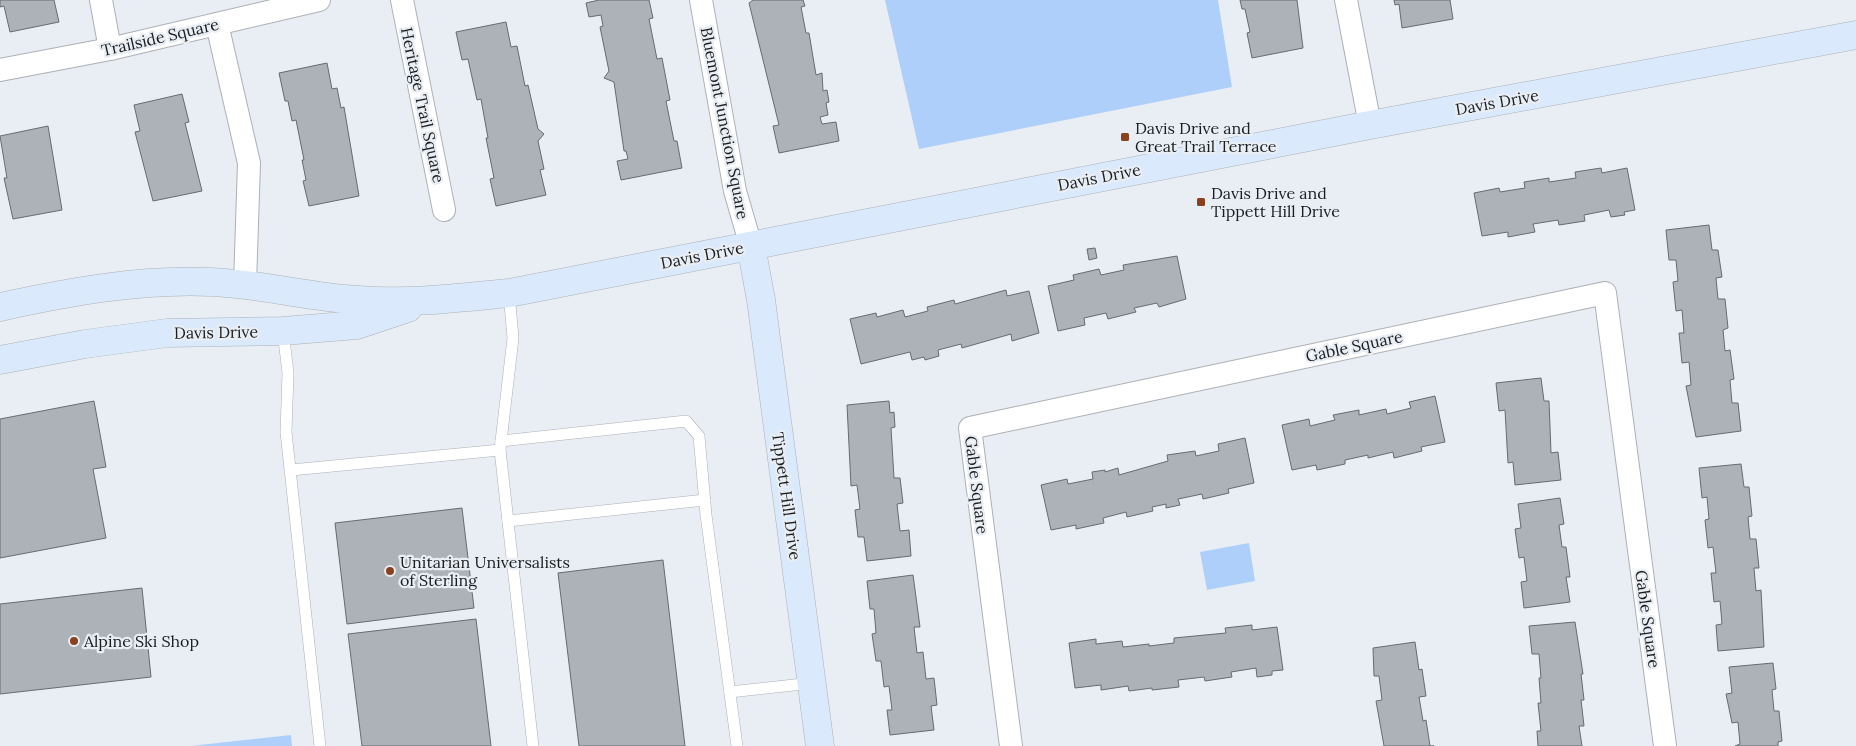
<svg xmlns="http://www.w3.org/2000/svg" width="1856" height="746" viewBox="0 0 1856 746" font-family="Lora,serif">
<style>
.green{fill:#aecff9}
.building{fill:#adb2b8;stroke:#676b71}
.lines{fill:none;stroke-linecap:round;stroke-linejoin:round}
.lane-casing{stroke:#acb0b6;stroke-width:12}
.street-casing{stroke:#acb0b6;stroke-width:24}
.secondary-casing{stroke:#acb0b6;stroke-width:29}
.lane{stroke:#fff;stroke-width:11}
.street{stroke:#fff;stroke-width:22}
.secondary{stroke:#dae9fb;stroke-width:28}
.poi-dot{fill:#894220;stroke:#e9eef4;stroke-width:2}
.labels{text-anchor:middle;stroke-width:4.5;stroke-linejoin:round;paint-order:stroke}
.street-label{font-size:16px;fill:#1b1d1f;stroke:#e9eef4}
.poi-label{font-size:16px;fill:#1b1d1f;stroke:#e9eef4;text-anchor:start}
</style>
<rect width="100%" height="100%" fill="#e9eef4"/>
<!-- green -->
<g class="green">
<path d="M885,0h333l14,87 -313,62z"/>
<path d="M1249,543l6,38 -48,9 -7,-38z"/>
<path d="M291,735l1,11h-101z"/>
</g>
<!-- building -->
<g class="building">
<path d="M0,0h54l5,22 -49,10 -6,-26 -4,1z"/>
<path d="M599,0h50l4,18 -4,1 8,40 5,-1 8,42 -4,1 8,40h3l5,27 -61,12 -4,-19 11,-2 -2,-8h-2l-10,-69 -10,-4 5,-7 -9,-44 3,-1 -2,-11 -12,2 -3,-14z"/>
<path d="M753,0h50l2,6 -4,1 5,26h3l7,42 6,-2 1,18 4,-1 2,12 -3,1 2,12 -8,2 2,7 14,-2 3,19 -60,12 -6,-27 6,-1 -30,-122z"/>
<path d="M1240,0h57l6,48 -51,10 -5,-25 3,-1 -5,-23h-3z"/>
<path d="M1394,0h56l3,19 -51,9 -3,-24 -4,1z"/>
<path d="M506,22l5,25 6,-1 8,40 3,-1 10,44 6,5 -6,7 6,28 -4,1 6,25 -50,11 -6,-27 4,-1 -8,-40h2l-7,-39 -4,1 -9,-41 -6,1 -6,-28z"/>
<path d="M327,63l5,26 5,-1 4,20 3,-1 15,89 -50,10 -6,-25 3,-1 -4,-20h2l-8,-40 -4,1 -4,-20h-3l-6,-28z"/>
<path d="M182,94l7,28 -4,1 17,68 -49,10 -18,-69 5,-1 -6,-26z"/>
<path d="M48,126l14,84 -49,9 -9,-41h3l-7,-42z"/>
<path d="M1601,168l1,5 25,-5 8,42 -11,2 1,3 -14,2 -2,-7 -25,5 1,6 -26,4 -1,-5 -25,4 2,8 -27,5v-5l-26,4 -8,-43 25,-5 1,4 25,-4 -1,-6 25,-4v4l27,-4 -1,-6z"/>
<path d="M1709,225l3,25h6l4,27 -6,1 2,21h7l3,29 -5,2 2,21 5,-1 4,29 -4,1 2,23h6l3,28 -45,6 -10,-51 5,-1 -2,-23 -7,1 -3,-30h5l-2,-23 -6,1 -3,-29 5,-1 -2,-21h-7l-3,-30z"/>
<path d="M1095,248l2,10 -8,2 -2,-11z"/>
<path d="M1177,256l9,43 -27,8 -2,-4 -23,5 2,4 -28,7 -2,-6 -22,5 1,7 -27,6 -10,-45 26,-6 -1,-5 26,-6 2,6 23,-5 -1,-5z"/>
<path d="M1006,290l1,6 22,-5 10,42 -27,8 -1,-7 -49,14 -1,-4 -23,6 1,6 -14,4 -1,-3 -12,3 -2,-8 -49,12 -11,-45 26,-6 1,4 26,-7 2,7 23,-6 -1,-4 27,-7 1,4z"/>
<path d="M1541,378l3,23h5l2,52 7,-1 3,28 -46,5 -2,-23 -5,1 -3,-53 -6,1 -3,-28z"/>
<path d="M1435,396l10,46 -24,5 1,4 -28,7 -1,-6 -25,6v-3l-23,5v4l-28,6 -1,-5 -24,5 -10,-45 27,-6 1,7 25,-6 -2,-5 26,-5v5l27,-6 1,5 24,-6 -2,-6z"/>
<path d="M94,401l12,66 -13,2 13,69 -106,20v-139z"/>
<path d="M889,401l1,12 4,-1 1,15 -4,1 3,50h6l3,25 -6,1 3,27 9,-1 2,26 -44,5 -3,-24h-6l-3,-27 5,-1 -3,-24 -6,1 -4,-81z"/>
<path d="M1245,438l9,45 -26,6 1,4 -26,6 -1,-5 -24,5 2,6 -14,3v-4l-14,3 1,4 -26,6 -1,-5 -23,6 1,5 -28,6v-4l-25,5 -10,-45 26,-6 1,5 25,-5 -1,-7 13,-2v2l13,-4 1,7 49,-14 -1,-6 28,-4 1,5 23,-5 -1,-7z"/>
<path d="M1741,464l3,23h5l3,29 -4,1 2,22h6l3,29h-5l2,23 5,-1 3,57 -46,4 -2,-26 6,-1 -2,-23 -6,1 -3,-29h5l-3,-26 -5,1 -3,-28 4,-1 -2,-22 -5,1 -3,-30z"/>
<path d="M1560,498l4,26 -5,1 3,22h4l4,30h-4l4,25 -46,6 -3,-26 6,-1 -3,-24 -5,1 -4,-29 6,-1 -3,-24z"/>
<path d="M462,508l12,100 -127,16 -12,-101z"/>
<path d="M663,560l22,186h-106l-21,-173z"/>
<path d="M913,575l7,52h-6l3,26 6,-1 3,27 8,-1 3,27 -6,1 3,24 -44,5 -3,-25h5l-3,-24 -5,1 -3,-26h-5l-4,-27 4,-1 -2,-24h-4l-3,-28z"/>
<path d="M142,588l9,89 -151,17v-90z"/>
<path d="M476,619l15,127h-129l-14,-112z"/>
<path d="M1575,622l8,52h-2l3,26h-3l3,26h-5l3,20h-44l-1,-15h4l-3,-28h3l-2,-25h2l-2,-24h-7l-3,-28z"/>
<path d="M1252,625v5l25,-3 6,43 -11,1v4l-15,2 -1,-9 -25,4 1,5 -27,4 -1,-4 -26,3 1,7 -27,3v-2l-23,3 -1,-5 -27,4v-5l-26,3 -6,-45 27,-4v5l26,-3 1,6 26,-3v2l25,-3v-5l52,-5 -1,-5z"/>
<path d="M1415,642l4,28 3,-1 4,27 -7,1 4,24 3,-1 4,26h4h-50l-8,-45 6,-1 -3,-24h-5l-1,-28z"/>
<path d="M1773,663l3,26 -4,1 2,21h5l3,30 -4,1v4h-43l5,-2 -2,-22 -6,1 -6,-29 6,-1 -3,-26z"/>
</g>
<g class="lines">
<defs>
<g id="lane">
<path d="M509,293l4,45 -13,112 33,296"/>
<path d="M283,331l5,42 -2,59 34,314"/>
<path d="M501,441l185,-20 13,15 7,79 31,231"/>
<path d="M291,470l209,-20"/>
<path d="M508,521l197,-21"/>
<path d="M730,692l82,-9"/>
</g>
<g id="street">
<path d="M101,0l9,49"/>
<path d="M402,0l42,210"/>
<path d="M701,0l34,191 16,55"/>
<path d="M1346,0l24,125"/>
<path d="M217,24l32,139 -4,121"/>
<path d="M0,70l110,-21 209,-49"/>
<path d="M1011,746l-41,-318 635,-135 60,453"/>
</g>
<g id="secondary">
<path d="M751,246l10,54 59,446"/>
<path d="M0,307c69,-15 139,-28 211,-25 49,2 97,15 147,18 50,4 101,-2 151,-7l861,-168 486,-90"/>
<path d="M0,360l85,-16 82,-11 116,-2 74,-6 51,-17"/>
</g>
</defs>
<!-- lane casing -->
<use href="#lane" class="lane-casing"/>
<!-- street casing -->
<use href="#street" class="street-casing"/>
<!-- secondary casing -->
<use href="#secondary" class="secondary-casing"/>
<!-- lane -->
<use href="#lane" class="lane"/>
<!-- street -->
<use href="#street" class="street"/>
<!-- secondary -->
<use href="#secondary" class="secondary"/>
</g>
<!-- markers -->
<g class="poi-dot">
<rect x="1120" y="132" width="10" height="10" rx="2.5"/>
<rect x="1196" y="197" width="10" height="10" rx="2.5"/>
<circle cx="390" cy="571" r="5"/>
<circle cx="74" cy="641" r="5"/>
</g>
<g class="labels">
<!-- street labels -->
<g class="street-label">
<text transform="translate(160 37) rotate(-13)" y="6">Trailside Square</text>
<text transform="translate(1497 102) rotate(-10)" y="6">Davis Drive</text>
<text transform="translate(423 105) rotate(78)" y="6">Heritage Trail Square</text>
<text transform="translate(725 123) rotate(79)" y="6">Bluemont Junction Square</text>
<text transform="translate(1099 177) rotate(-11)" y="6">Davis Drive</text>
<text transform="translate(702 255) rotate(-11)" y="6">Davis Drive</text>
<text transform="translate(216 332) rotate(-1)" y="6">Davis Drive</text>
<text transform="translate(1354 346) rotate(-12)" y="6">Gable Square</text>
<text transform="translate(977 485) rotate(83)" y="6">Gable Square</text>
<text transform="translate(787 496) rotate(82)" y="6">Tippett Hill Drive</text>
<text transform="translate(1648 619) rotate(82)" y="6">Gable Square</text>
</g>
<!-- poi labels -->
<g class="poi-label">
<text x="1135" y="134">Davis Drive and<tspan x="1135" dy="18">Great Trail Terrace</tspan></text>
<text x="1211" y="199">Davis Drive and<tspan x="1211" dy="18">Tippett Hill Drive</tspan></text>
<text x="400" y="568">Unitarian Universalists<tspan x="400" dy="18">of Sterling</tspan></text>
<text x="84" y="647">Alpine Ski Shop</text>
</g>
</g>
</svg>
